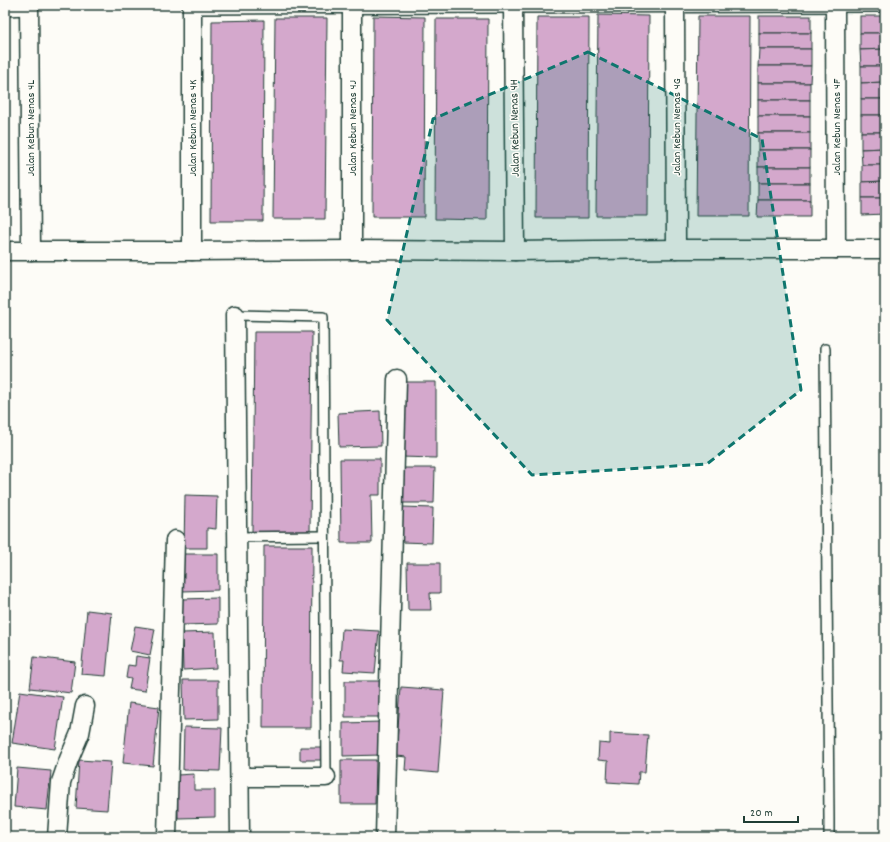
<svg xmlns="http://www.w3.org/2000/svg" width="890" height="842" viewBox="0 0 890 842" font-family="Dekko,sans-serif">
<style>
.building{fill:#d4a8cc;stroke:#1f3d34}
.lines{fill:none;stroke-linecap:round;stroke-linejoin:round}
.service-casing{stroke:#1f3d34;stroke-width:12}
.minor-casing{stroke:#1f3d34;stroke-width:21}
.service{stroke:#fdfcf7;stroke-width:9}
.minor{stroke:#fdfcf7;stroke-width:18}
.marked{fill:#0f766e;fill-opacity:0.2;stroke:#0f766e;stroke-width:3;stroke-dasharray:8 5;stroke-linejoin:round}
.labels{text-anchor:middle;stroke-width:3;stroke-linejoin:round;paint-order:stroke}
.street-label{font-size:12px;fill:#1f3d34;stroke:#fdfcf7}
</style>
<rect width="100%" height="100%" fill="#fdfcf7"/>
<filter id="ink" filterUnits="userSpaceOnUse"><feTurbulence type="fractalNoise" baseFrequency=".025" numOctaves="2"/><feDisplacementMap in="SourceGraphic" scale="8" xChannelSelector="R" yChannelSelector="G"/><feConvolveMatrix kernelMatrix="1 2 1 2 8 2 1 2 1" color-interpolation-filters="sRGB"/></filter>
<g filter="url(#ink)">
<!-- building -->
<g class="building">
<path d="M598,15l51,1 -1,200h-52z"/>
<path d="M373,16l52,1 -1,200h-52z"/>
<path d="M698,16h52l-1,200h-53z"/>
<rect x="759" y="16" width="52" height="17"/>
<rect x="860" y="16" width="25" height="17"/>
<path d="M537,17h52l-1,201h-52z"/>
<path d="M275,18h52l-2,201h-52z"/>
<path d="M436,19h52l-1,201 -52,-1z"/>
<path d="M264,20l-1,201h-52l1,-200z"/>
<rect x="759" y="33" width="52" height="16"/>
<path d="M860,33h25v16l-25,1z"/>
<path d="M759,49h52v17h-53z"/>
<path d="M885,49v17h-24l-1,-16z"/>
<path d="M758,66h53l-1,17h-52z"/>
<path d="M861,66h24v16l-24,1z"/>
<path d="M885,82v17h-24v-16z"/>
<rect x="758" y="83" width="52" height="17"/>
<rect x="861" y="99" width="24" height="16"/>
<rect x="758" y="100" width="52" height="16"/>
<rect x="861" y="115" width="24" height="17"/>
<rect x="758" y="116" width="52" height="17"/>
<path d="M861,132h24v16l-24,1z"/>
<rect x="758" y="133" width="52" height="17"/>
<path d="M885,148v17h-23l-1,-16z"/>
<rect x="758" y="150" width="52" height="17"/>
<path d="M862,165h23v16l-23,1z"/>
<rect x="758" y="167" width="52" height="16"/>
<path d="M885,181v17h-23v-16z"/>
<rect x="758" y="183" width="52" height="17"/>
<path d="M862,198h23v16l-23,1z"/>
<path d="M758,200h52v17h-53z"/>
<path d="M254,332h58l-2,201 -58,-1z"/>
<path d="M401,382h35v76l-35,-1z"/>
<path d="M380,411l1,35 -42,1 -1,-34z"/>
<path d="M340,459h40v36h-9l1,48h-31z"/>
<path d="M401,468h34l-1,35h-33z"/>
<path d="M185,495l32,1 -1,33 -9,-1v20h-23z"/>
<path d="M403,507l30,1 -1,35 -31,-1z"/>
<path d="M264,546h48l-1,182h-48z"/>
<path d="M182,554h36v36l-36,1z"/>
<path d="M407,563h33v30h-10l1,17h-23z"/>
<path d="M218,598v26l-36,1v-26z"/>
<path d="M87,610l25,3 -6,63 -25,-2z"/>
<path d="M135,626l20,3 -5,26 -20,-4z"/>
<path d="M342,629l37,2 -4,42 -32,-2 1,-11h-4z"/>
<path d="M215,632l1,36 -33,2 -1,-37z"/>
<path d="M136,656l14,2 -5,33 -16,-2 2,-10 -5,-1 2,-13 7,1z"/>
<path d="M34,657l41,5 -4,31 -41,-5z"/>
<path d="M183,680h35v39l-34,1z"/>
<path d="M345,681h38l-1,36h-37z"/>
<path d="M401,687l43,3 -6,83 -33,-3 1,-13 -10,-1z"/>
<path d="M20,691l43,6 -8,52 -43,-6z"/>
<path d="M129,703l30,4 -6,59 -30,-3z"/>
<path d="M381,722v33l-38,1v-33z"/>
<path d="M184,727l38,1 -2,43 -37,-1z"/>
<path d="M610,733l38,2 -3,37h-6l-1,12 -31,-2 1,-21 -10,-1 1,-17 11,1z"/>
<path d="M300,747h24l-1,13h-23z"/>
<path d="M79,760l32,2 -4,48 -31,-2z"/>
<path d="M341,760h35l-1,44h-34z"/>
<path d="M17,768l34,3 -4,39 -33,-3z"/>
<path d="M194,774v16h21v27l-37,1 -1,-43z"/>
</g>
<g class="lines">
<defs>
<g id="service">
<path d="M192,9l693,-2"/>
<path d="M5,11l24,-1"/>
<path d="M235,315l88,2 3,460"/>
<path d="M825,349l4,469v19"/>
<path d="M237,537l87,-1"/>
</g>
<g id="minor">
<path d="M29,5l2,246"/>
<path d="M352,5v245"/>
<path d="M513,5l2,246"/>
<path d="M675,5l1,244"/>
<path d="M835,5l1,244"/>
<path d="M5,251h187l160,-1 163,1 161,-2h209"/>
<path d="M192,251v-246"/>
<path d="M235,315l5,522"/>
<path d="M240,777h86"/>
<path d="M57,837l4,-55 8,-23 11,-26 5,-27"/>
<path d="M167,837l8,-297"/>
<path d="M385,837l12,-458"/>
</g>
</defs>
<!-- service casing -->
<use href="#service" class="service-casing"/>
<!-- minor casing -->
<use href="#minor" class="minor-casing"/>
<!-- service -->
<use href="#service" class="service"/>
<!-- minor -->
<use href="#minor" class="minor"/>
</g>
</g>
<!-- marked area -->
<path class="marked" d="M588,52l174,87 39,251 -94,74 -175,11 -145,-155 46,-201z"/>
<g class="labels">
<!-- street labels -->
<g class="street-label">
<text transform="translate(676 127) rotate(-90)" y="4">Jalan Kebun Nenas 4G</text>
<text transform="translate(836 127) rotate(-90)" y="4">Jalan Kebun Nenas 4F</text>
<text transform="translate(30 128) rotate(-90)" y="4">Jalan Kebun Nenas 4L</text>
<text transform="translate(192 128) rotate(-90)" y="4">Jalan Kebun Nenas 4K</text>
<text transform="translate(352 128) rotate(-90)" y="4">Jalan Kebun Nenas 4J</text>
<text transform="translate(514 128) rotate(-91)" y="4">Jalan Kebun Nenas 4H</text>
</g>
</g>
<!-- margin -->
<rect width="890" height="842" fill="none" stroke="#fdfcf7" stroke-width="20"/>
<rect x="10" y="10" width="870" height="822" fill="none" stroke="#1f3d34" stroke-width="1.5" filter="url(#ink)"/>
<!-- scale -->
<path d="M744 816v6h54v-6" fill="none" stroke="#1f3d34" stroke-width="2"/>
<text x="750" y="816" font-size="12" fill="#1f3d34" stroke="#fdfcf7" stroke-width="3" paint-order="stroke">20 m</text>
</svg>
